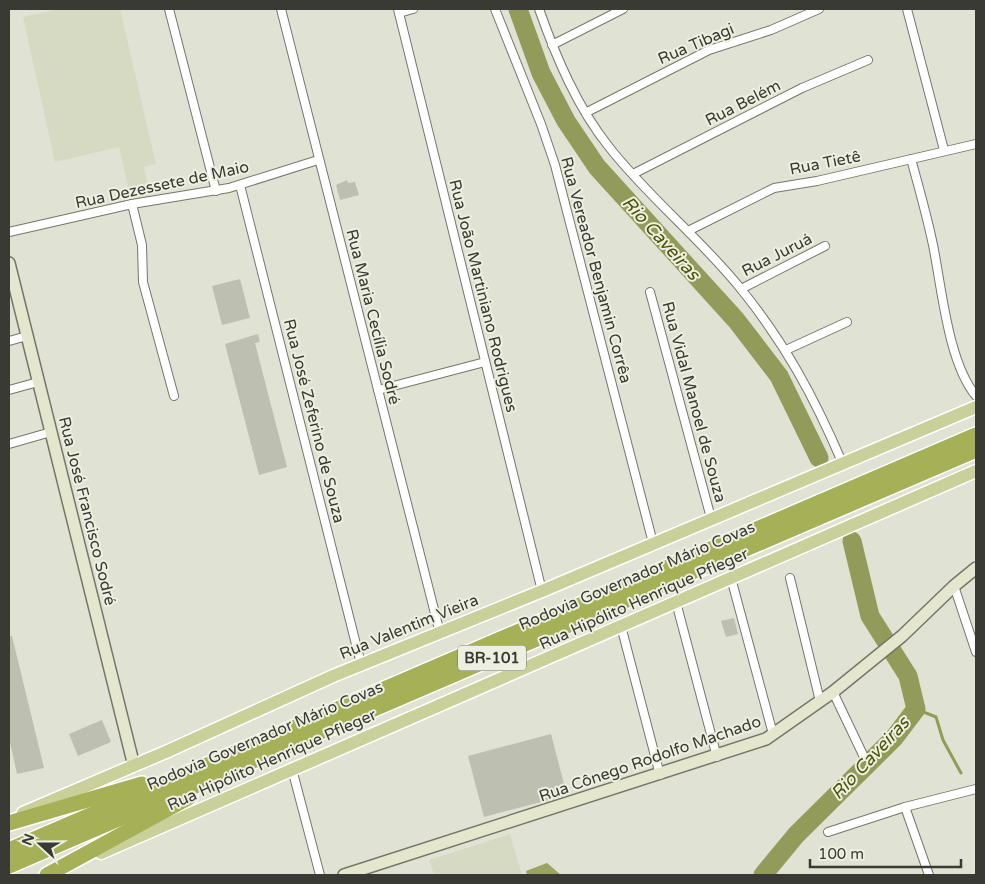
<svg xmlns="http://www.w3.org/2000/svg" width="985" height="884" font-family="'Varela Round',sans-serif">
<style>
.built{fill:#d7dac3}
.forest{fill:#9ba363}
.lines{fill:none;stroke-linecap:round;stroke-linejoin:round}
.stream{stroke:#939b5b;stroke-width:3}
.river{stroke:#939b5b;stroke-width:19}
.building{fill:#bdc0b0}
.street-casing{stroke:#757769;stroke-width:10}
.secondary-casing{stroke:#757769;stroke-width:14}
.primary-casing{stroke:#fff;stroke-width:15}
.highway-casing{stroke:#fff;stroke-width:18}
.street{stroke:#fff;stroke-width:8}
.secondary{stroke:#e4e7cd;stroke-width:11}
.primary{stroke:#cad09a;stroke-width:12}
.highway{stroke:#a6b057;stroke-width:15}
.labels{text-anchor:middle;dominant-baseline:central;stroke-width:4;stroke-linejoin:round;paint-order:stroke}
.shield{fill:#edf0e0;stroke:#6f7168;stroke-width:1}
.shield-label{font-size:15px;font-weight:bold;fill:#393a34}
.street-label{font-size:16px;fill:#393a34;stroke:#edf0e0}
.water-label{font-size:18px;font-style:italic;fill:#4e5305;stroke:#edf0e0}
</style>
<rect width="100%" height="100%" fill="#e0e3d3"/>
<g class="built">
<path d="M 59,9 L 120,9 L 156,164 L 144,167 L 151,198 L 132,203 L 119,147 L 55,162 L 23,17 Z"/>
<path d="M 510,834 L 522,875 L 434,875 L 429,860 Z"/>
</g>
<path class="forest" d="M 547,863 L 561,875 L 527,875 L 526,871 Z"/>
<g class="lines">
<path class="stream" d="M 916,709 L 936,717 L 943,740 L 961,773"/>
<g class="river">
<path d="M 518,9 L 541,73 L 566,121 L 597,167 L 736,320 L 779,376 L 819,458"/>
<path d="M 763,875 L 796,835 L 894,738 L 916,709 L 908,676 L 870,616 L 852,541"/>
</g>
</g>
<g class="building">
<path d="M 347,180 L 348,183 L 355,182 L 359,195 L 340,200 L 336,185 Z"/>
<path d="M 240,279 L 250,318 L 222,325 L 212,286 Z"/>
<path d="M 258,334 L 260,342 L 255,343 L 287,467 L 259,475 L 225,344 Z"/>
<path d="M 734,618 L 738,634 L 726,637 L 721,621 Z"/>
<path d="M 9,636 L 12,636 L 44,768 L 17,774 L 9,738 Z"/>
<path d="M 102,720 L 111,742 L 78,756 L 69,734 Z"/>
<path d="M 551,734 L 567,795 L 484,817 L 468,756 Z"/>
</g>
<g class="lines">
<defs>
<g id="street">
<path d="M 169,9 L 216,191"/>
<path d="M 281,9 L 440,633"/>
<path d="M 398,9 L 542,591"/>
<path d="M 495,9 L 541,124 L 555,165 L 653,543"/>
<path d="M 539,9 C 556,57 577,107 609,147 C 649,198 701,239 741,289 C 786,345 814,397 842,462"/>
<path d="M 907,9 L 944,150"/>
<path d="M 399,13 L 413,9"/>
<path d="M 552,45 L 623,9"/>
<path d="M 587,112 L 709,50 L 771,30 L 819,9"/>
<path d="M 911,159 C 919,188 927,216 933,245 C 942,289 948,362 976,396"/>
<path d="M 633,174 L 802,88 L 868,60"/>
<path d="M 240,185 L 361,664"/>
<path d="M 132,204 L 142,245 L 143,282 L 174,396"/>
<path d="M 688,231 L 774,188 L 817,181 L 976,144"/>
<path d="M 9,232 L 132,204 L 229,188 L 318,160"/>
<path d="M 741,289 L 825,246"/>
<path d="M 650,292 L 711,518"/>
<path d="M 9,341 L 27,336"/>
<path d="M 786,350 L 847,322"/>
<path d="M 9,390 L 38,382"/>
<path d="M 378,390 L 485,362"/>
<path d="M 9,444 L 51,432"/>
<path d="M 731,578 L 773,734"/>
<path d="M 790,578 L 820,701"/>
<path d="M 954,586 L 976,652"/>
<path d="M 676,602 L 717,757"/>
<path d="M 621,626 L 660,775"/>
<path d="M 833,692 L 864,757"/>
<path d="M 292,769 L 320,875"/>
<path d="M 905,807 L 929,875"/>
<path d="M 828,832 L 905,807 L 976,789"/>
</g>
<g id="secondary">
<path d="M 9,263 L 134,766"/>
<path d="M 344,875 L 766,739 L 833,692 L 902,636 L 954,586 L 976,568"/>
</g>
<g id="primary">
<path d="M 23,813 L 168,751 L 333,676 L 542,591 L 976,407"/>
<path d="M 101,853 L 976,471"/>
</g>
<g id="highway">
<path d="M 9,823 L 142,784"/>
<path d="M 9,850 L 976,435"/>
<path d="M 9,866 L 976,450"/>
<path d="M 47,875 L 190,797"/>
</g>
</defs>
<use href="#street" class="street-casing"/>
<use href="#secondary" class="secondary-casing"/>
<use href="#primary" class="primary-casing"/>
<use href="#highway" class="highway-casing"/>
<use href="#street" class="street"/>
<use href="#secondary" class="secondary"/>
<use href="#primary" class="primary"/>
<use href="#highway" class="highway"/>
</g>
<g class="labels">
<rect class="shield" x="458" y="645.5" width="68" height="25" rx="4"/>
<g class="shield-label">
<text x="492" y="658">BR-101</text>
</g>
<g class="street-label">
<text transform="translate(696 44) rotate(-23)">Rua Tibagi</text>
<text transform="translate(743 103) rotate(-27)">Rua Belém</text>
<text transform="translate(825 163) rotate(-11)">Rua Tietê</text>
<text transform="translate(162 185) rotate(-12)">Rua Dezessete de Maio</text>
<text transform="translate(777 255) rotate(-27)">Rua Juruá</text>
<text transform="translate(596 270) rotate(75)">Rua Vereador Benjamin Corrêa</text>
<text transform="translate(483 296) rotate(76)">Rua João Martiniano Rodrigues</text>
<text transform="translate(373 317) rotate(76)">Rua Maria Cecília Sodré</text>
<text transform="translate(694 402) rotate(75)">Rua Vidal Manoel de Souza</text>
<text transform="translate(314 421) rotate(76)">Rua José Zeferino de Souza</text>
<text transform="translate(87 511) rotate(76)">Rua José Francisco Sodré</text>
<text transform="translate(637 576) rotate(-23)">Rodovia Governador Mário Covas</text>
<text transform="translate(644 599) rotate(-24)">Rua Hipólito Henrique Pfleger</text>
<text transform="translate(409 627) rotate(-22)">Rua Valentim Vieira</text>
<text transform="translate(265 736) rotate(-23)">Rodovia Governador Mário Covas</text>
<text transform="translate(650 759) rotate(-19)">Rua Cônego Rodolfo Machado</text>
<text transform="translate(272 760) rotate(-24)">Rua Hipólito Henrique Pfleger</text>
</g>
<g class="water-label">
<text transform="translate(661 238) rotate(48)">Rio Caveiras</text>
<text transform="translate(870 758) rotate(-47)">Rio Caveiras</text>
</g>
</g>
<rect width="985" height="884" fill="none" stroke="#393a34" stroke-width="20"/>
<g transform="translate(40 844) rotate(291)" stroke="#edf0e0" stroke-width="4" paint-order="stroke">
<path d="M0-4L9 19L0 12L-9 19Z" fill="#393a34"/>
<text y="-8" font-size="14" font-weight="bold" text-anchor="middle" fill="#393a34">N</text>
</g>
<path d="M810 859v8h151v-8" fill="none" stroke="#393a34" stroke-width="2.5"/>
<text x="818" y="859" font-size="15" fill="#393a34" stroke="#edf0e0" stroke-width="4" paint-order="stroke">100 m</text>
</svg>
